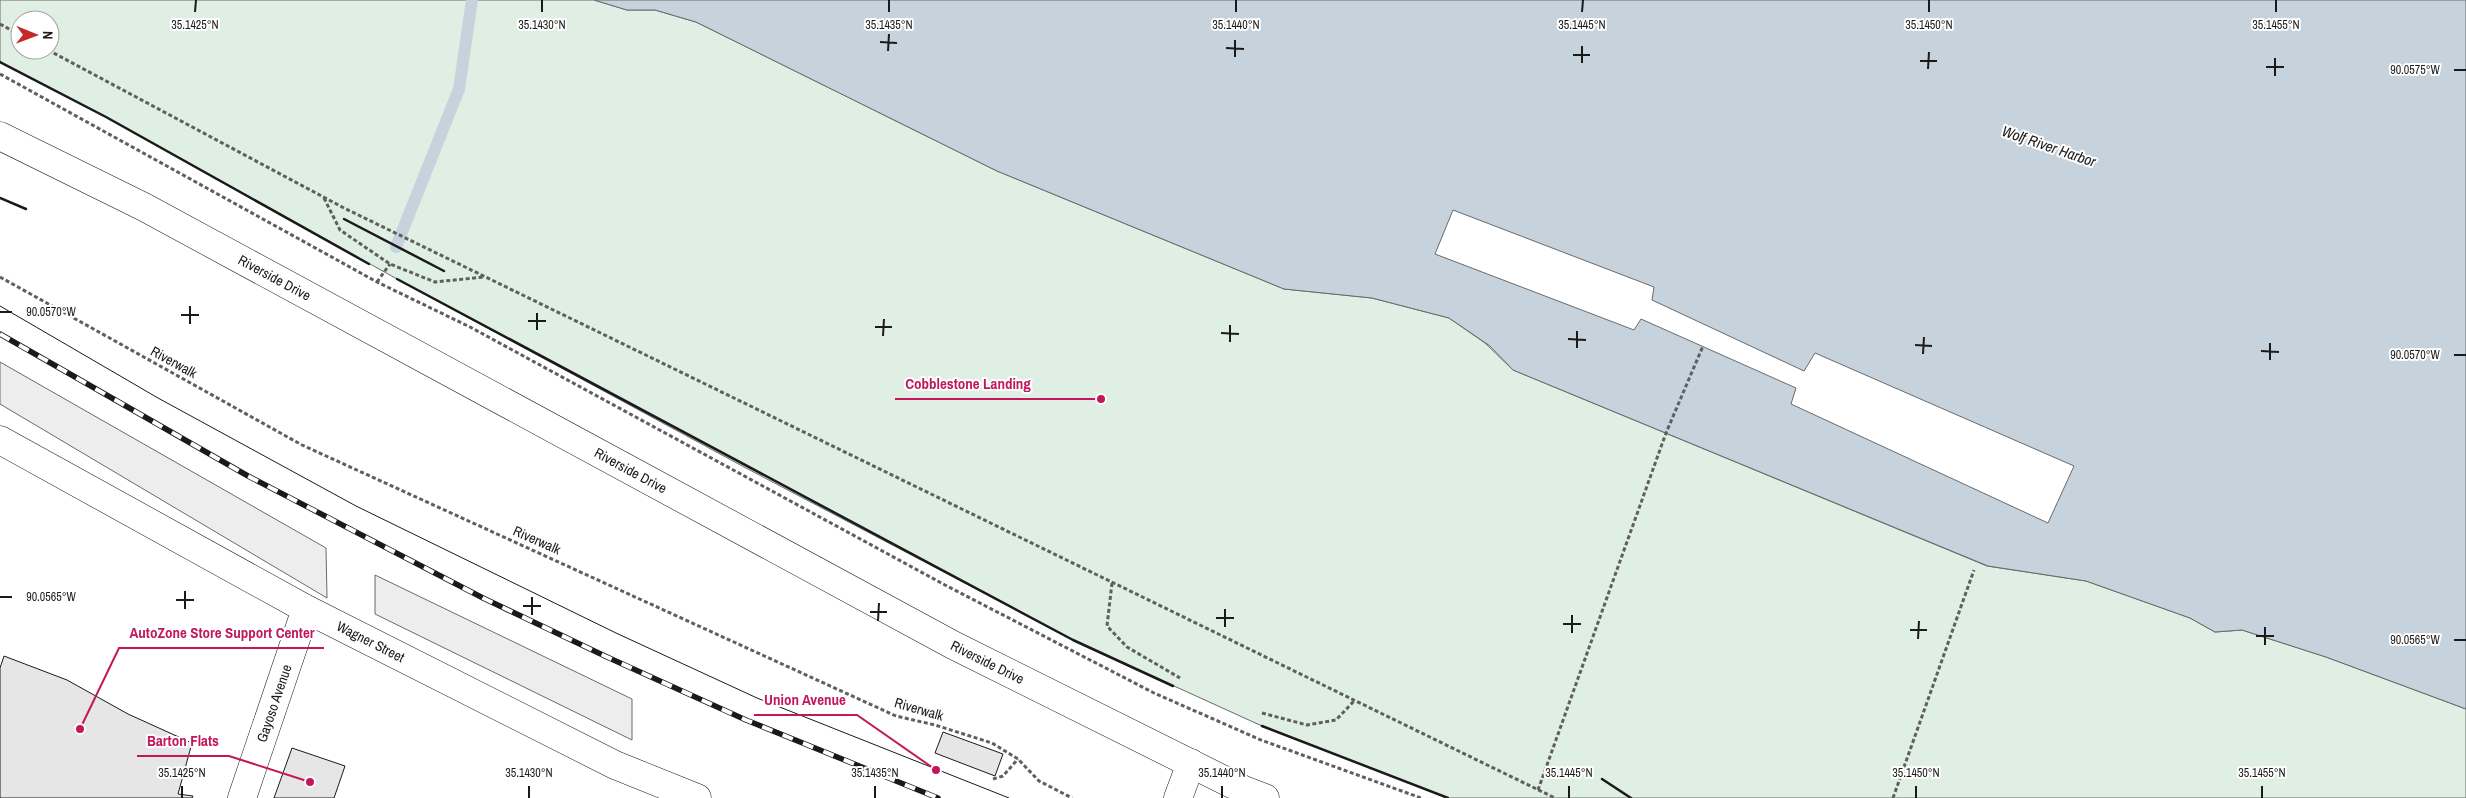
<svg xmlns="http://www.w3.org/2000/svg" width="2466" height="798" font-family="'Archivo Narrow',sans-serif">
<style>
.green{fill:#e0efe3;stroke:#6a6a6a;fill-rule:evenodd}
.parking{fill:#ededed;stroke:#6a6a6a}
.water{fill:#c6d2dc;stroke:#6a6a6a}
.pier{fill:#fff;stroke:#6a6a6a}
.lines{fill:none;stroke-linecap:round;stroke-linejoin:round}
.stream{stroke:#c6d2dc;stroke-width:12}
.building{fill:#e6e6e6;stroke:#1a1a1a}
.minor-casing{stroke:#1a1a1a;stroke-width:29}
.secondary-casing{stroke:#1a1a1a;stroke-width:29}
.primary-casing{stroke:#1a1a1a;stroke-width:29}
.path{stroke:#5f5f5f;stroke-width:3;stroke-dasharray:4 2.5;stroke-linecap:butt}
.minor{stroke:#fff;stroke-width:28}
.secondary{stroke:#fff;stroke-width:28}
.primary{stroke:#fff;stroke-width:28}
.tram{stroke:#1a1a1a;stroke-width:1}
.rail-casing{stroke:#1a1a1a;stroke-width:5.5}
.rail{stroke:#fff;stroke-width:4;stroke-dasharray:11;stroke-linecap:butt}
.wall{stroke:#1a1a1a;stroke-width:2.5}
.ticks{fill:none;stroke:#1a1a1a;stroke-width:2}
.labels{text-anchor:middle;dominant-baseline:central;stroke-width:4;stroke-linejoin:round;paint-order:stroke}
.street-label{font-size:14px;fill:#1a1a1a;stroke:#fff}
.water-label{font-size:15px;font-style:italic;fill:#1a1a1a;stroke:#fff}
.ticks-label{font-size:12px;text-anchor:middle;fill:#1a1a1a;stroke:#fff;stroke-width:4;stroke-linejoin:round;paint-order:stroke}
.leader{fill:none;stroke:#c2185b;stroke-width:2}
.callout-dot{fill:#c2185b;stroke:#fff;stroke-width:2}
.callout-label{font-size:15px;text-anchor:middle;font-weight:bold;fill:#c2185b;stroke:#fff;stroke-width:4;stroke-linejoin:round;paint-order:stroke}
</style>
<rect width="100%" height="100%" fill="#fff"/>
<path class="green" d="M 0,0 L 594,0 L 627,10 L 655,10 L 696,22 L 997,171 L 1284,289 L 1372,298 L 1449,318 L 1485,343 L 1513,370 L 1987,566 L 2086,581 L 2190,618 L 2215,632 L 2242,630 L 2326,657 L 2466,709 L 2466,798 L 1448,798 L 1262,726 L 1073,640 L 744,467 L 397,279 L 106,117 L 0,62 ZM 20,20 L 50,20 L 50,50 L 20,50 Z"/>
<g class="parking">
<path d="M 0,362 L 326,548 L 327,598 L 0,404 Z"/>
<path d="M 375,575 L 632,699 L 632,740 L 375,614 Z"/>
</g>
<path class="water" d="M 594,0 L 2466,0 L 2466,709 L 2326,657 L 2242,630 L 2215,632 L 2190,618 L 2086,581 L 1988,566 L 1513,370 L 1490,346 L 1449,318 L 1372,298 L 1284,289 L 997,171 L 696,22 L 655,10 L 627,10 Z"/>
<path class="pier" d="M 1453,210 L 1654,287 L 1652,300 L 1804,371 L 1815,353 L 2074,466 L 2048,523 L 1791,404 L 1796,388 L 1641,319 L 1634,330 L 1435,254 Z"/>
<g class="lines">
<path class="stream" d="M 396,247 L 459,89 L 472,0"/>
</g>
<g class="building">
<path d="M 4,656 L 67,680 L 128,714 L 192,743 L 178,794 L 193,796 L 192,798 L 0,798 L 0,668 Z"/>
<path d="M 943,732 L 1003,754 L 995,776 L 935,753 Z"/>
<path d="M 292,748 L 345,766 L 334,798 L 274,798 Z"/>
</g>
<g class="lines">
<defs>
<g id="minor">
<path id="s1" d="M 0,440 L 306,609 L 615,765 L 697,798"/>
<path id="s2" d="M 242,798 L 306,609"/>
</g>
<path id="secondary" d="M 1178,798 L 1191,763"/>
<g id="primary">
<path id="s3" d="M 0,136 L 144,207 L 953,645 L 1244,790 L 1265,798"/>
</g>
</defs>
<use href="#minor" class="minor-casing"/>
<use href="#secondary" class="secondary-casing"/>
<use href="#primary" class="primary-casing"/>
<g class="path">
<path d="M 0,24 L 20,35"/>
<path d="M 48,50 L 344,208 L 1555,798"/>
<path d="M 0,74 L 377,282 L 470,327 L 945,585 L 1154,693 L 1261,740 L 1421,798"/>
<path d="M 324,198 L 340,230 L 390,264 L 435,282 L 484,277"/>
<path d="M 0,277 L 302,445 L 896,716 L 935,725 L 992,743 L 1018,759 L 1039,781 L 1072,798"/>
<path d="M 377,282 L 390,264"/>
<path d="M 1112,583 L 1107,626 L 1127,647 L 1180,678"/>
<path d="M 1262,713 L 1307,725 L 1336,720 L 1354,701"/>
<path d="M 993,779 L 1003,776 L 1018,759"/>
<path d="M 1538,790 L 1666,433 L 1703,346"/>
<path d="M 1893,798 L 1974,570"/>
</g>
<use href="#minor" class="minor"/>
<use href="#secondary" class="secondary"/>
<use href="#primary" class="primary"/>
<path class="tram" d="M 0,306 L 158,398 L 356,506 L 616,633 L 757,698 L 1009,798"/>
<defs>
<path id="rail" d="M 0,334 L 248,476 L 483,598 L 607,657 L 746,720 L 938,798"/>
</defs>
<use href="#rail" class="rail-casing"/>
<use href="#rail" class="rail"/>
<g class="wall">
<path d="M 0,62 L 106,117 L 369,264"/>
<path d="M 0,198 L 26,209"/>
<path d="M 344,219 L 444,271"/>
<path d="M 397,279 L 1073,640 L 1173,686"/>
<path d="M 1262,726 L 1448,798"/>
<path d="M 1602,779 L 1631,798"/>
</g>
</g>
<path class="ticks" d="M 195,12 L 196,0M 542,12 L 542,0M 889,12 L 889,0M 1236,12 L 1236,0M 1582,12 L 1583,0M 1929,12 L 1929,0M 2276,12 L 2276,0M 880,42 L 897,43M 1226,48 L 1244,49M 888,51 L 889,34M 1573,55 L 1590,55M 1235,57 L 1235,40M 1920,61 L 1937,61M 1582,63 L 1582,46M 2266,67 L 2284,67M 1928,69 L 1929,52M 2454,70 L 2466,70M 2275,76 L 2275,58M 0,312 L 12,312M 181,315 L 199,315M 528,321 L 546,321M 190,324 L 190,306M 875,327 L 892,327M 537,330 L 537,313M 1221,333 L 1239,334M 883,336 L 884,319M 1568,339 L 1586,340M 1230,342 L 1230,325M 1915,345 L 1932,346M 1577,348 L 1577,331M 2261,351 L 2279,352M 1923,354 L 1924,337M 2454,355 L 2466,355M 2270,360 L 2270,343M 0,597 L 12,597M 176,600 L 194,600M 523,606 L 541,606M 185,609 L 185,591M 870,612 L 887,612M 532,615 L 532,597M 1216,618 L 1234,618M 878,621 L 879,603M 1563,624 L 1581,624M 1225,627 L 1225,609M 1910,630 L 1927,630M 1572,633 L 1572,615M 2256,636 L 2274,636M 1918,639 L 1919,621M 2454,640 L 2466,640M 2265,645 L 2265,627M 182,798 L 182,786M 529,798 L 529,786M 875,798 L 875,786M 1222,798 L 1222,786M 1569,798 L 1569,786M 1916,798 L 1916,786M 2262,798 L 2262,786"/>
<g class="labels">
<g class="street-label">
<text stroke="none"><textPath href="#s3" startOffset="309">Riverside Drive</textPath></text>
<text transform="translate(174 362) rotate(29)">Riverwalk</text>
<text stroke="none"><textPath href="#s3" startOffset="714">Riverside Drive</textPath></text>
<text transform="translate(537 540) rotate(24)">Riverwalk</text>
<text stroke="none"><textPath href="#s1" startOffset="422">Wagner Street</textPath></text>
<text stroke="none"><textPath href="#s3" startOffset="1119">Riverside Drive</textPath></text>
<text stroke="none"><textPath href="#s2" startOffset="100">Gayoso Avenue</textPath></text>
<text transform="translate(919 709) rotate(16)">Riverwalk</text>
</g>
<g class="water-label">
<text transform="translate(2049 146) rotate(19)">Wolf River Harbor</text>
</g>
</g>
<g class="ticks-label">
<text x="195" y="29">35.1425°N</text>
<text x="542" y="29">35.1430°N</text>
<text x="889" y="29">35.1435°N</text>
<text x="1236" y="29">35.1440°N</text>
<text x="1582" y="29">35.1445°N</text>
<text x="1929" y="29">35.1450°N</text>
<text x="2276" y="29">35.1455°N</text>
<text x="2415" y="74">90.0575°W</text>
<text x="51" y="316">90.0570°W</text>
<text x="2415" y="359">90.0570°W</text>
<text x="51" y="601">90.0565°W</text>
<text x="2415" y="644">90.0565°W</text>
<text x="182" y="777">35.1425°N</text>
<text x="529" y="777">35.1430°N</text>
<text x="875" y="777">35.1435°N</text>
<text x="1222" y="777">35.1440°N</text>
<text x="1569" y="777">35.1445°N</text>
<text x="1916" y="777">35.1450°N</text>
<text x="2262" y="777">35.1455°N</text>
</g>
<path class="leader" d="M1101 399L1041 399H895M80 729L119 648H324M936 770L857 715H754M310 782L229 756H137"/>
<g class="callout-dot">
<circle cx="1101" cy="399" r="5"/>
<circle cx="80" cy="729" r="5"/>
<circle cx="936" cy="770" r="5"/>
<circle cx="310" cy="782" r="5"/>
</g>
<g class="callout-label">
<text x="968" y="389">Cobblestone Landing</text>
<text x="222" y="638">AutoZone Store Support Center</text>
<text x="805" y="705">Union Avenue</text>
<text x="183" y="746">Barton Flats</text>
</g>
<g transform="translate(35 35) rotate(91)"><circle r="24" fill="#ffffff" stroke="#a3a3a3"/>
<path d="M0-4L9 19L0 12L-9 19Z" fill="#c62828"/>
<text y="-8" font-size="14" font-weight="bold" text-anchor="middle" fill="#1a1a1a">N</text>
</g>
</svg>
